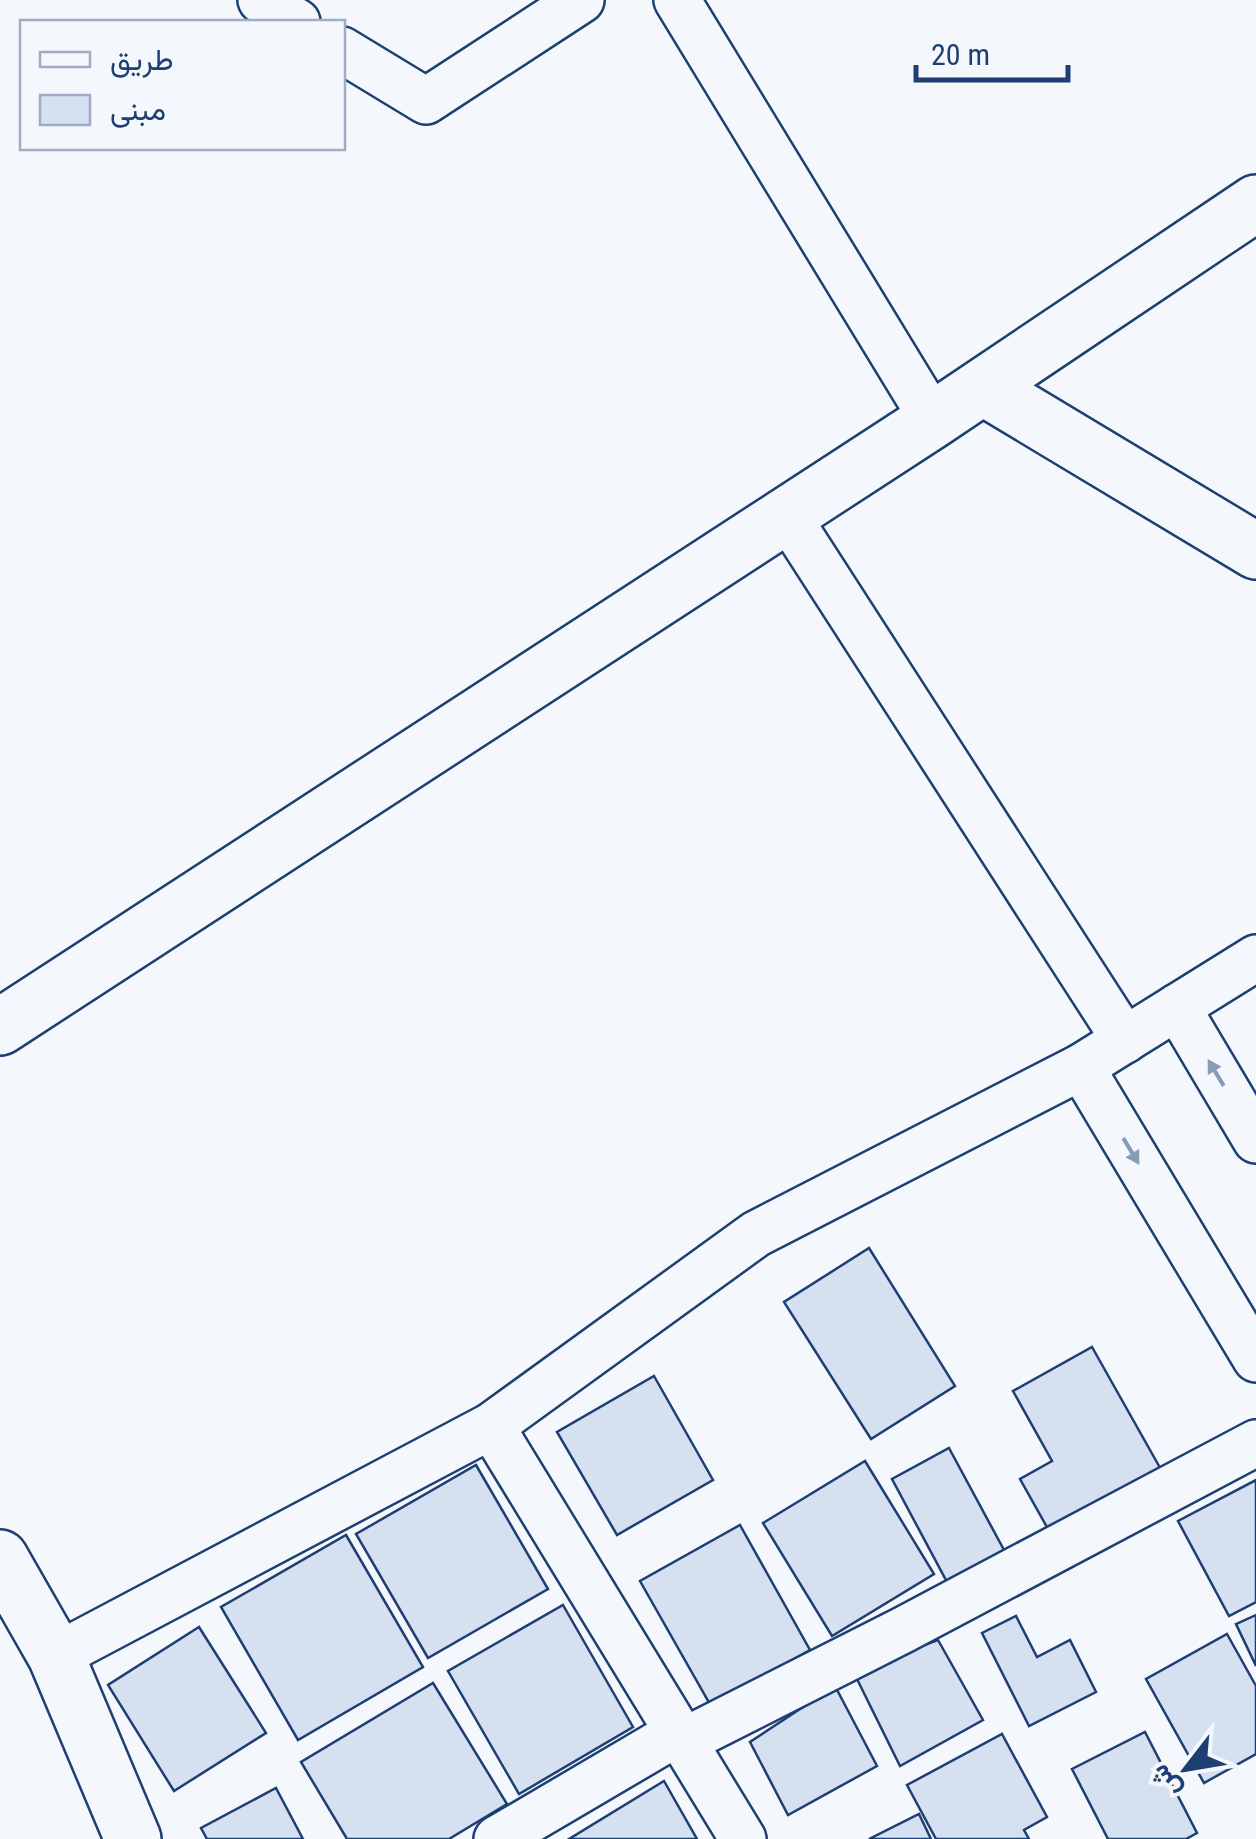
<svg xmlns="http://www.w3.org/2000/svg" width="1256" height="1839" font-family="'Roboto Condensed',Vazirmatn,sans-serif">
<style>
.building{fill:#d5e0f0;stroke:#1d3f73;stroke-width:2.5}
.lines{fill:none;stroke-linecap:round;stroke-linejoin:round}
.street-casing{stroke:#1d3f73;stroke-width:50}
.secondary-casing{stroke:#1d3f73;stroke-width:60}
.street{stroke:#f4f7fb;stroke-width:45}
.secondary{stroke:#f4f7fb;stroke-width:55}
.oneway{fill:#889bb7}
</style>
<rect width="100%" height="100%" fill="#f4f7fb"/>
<g class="building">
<path d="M 869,1248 L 955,1386 L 871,1439 L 784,1302 Z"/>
<path d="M 1092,1347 L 1168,1482 L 1057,1545 L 1020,1479 L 1052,1461 L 1013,1391 Z"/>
<path d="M 654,1376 L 713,1480 L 617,1535 L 557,1432 Z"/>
<path d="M 949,1448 L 1004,1550 L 947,1582 L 892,1479 Z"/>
<path d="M 865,1461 L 934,1574 L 832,1636 L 763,1523 Z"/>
<path d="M 476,1465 L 548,1589 L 428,1658 L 356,1534 Z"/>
<path d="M 1256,1480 L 1256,1602 L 1229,1616 L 1178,1521 Z"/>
<path d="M 740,1525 L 810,1650 L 711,1706 L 640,1581 Z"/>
<path d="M 346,1535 L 423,1667 L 298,1740 L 221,1607 Z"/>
<path d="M 563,1605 L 633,1727 L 519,1794 L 448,1671 Z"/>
<path d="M 1256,1615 L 1256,1666 L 1236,1624 Z"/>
<path d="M 1016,1616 L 1037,1657 L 1070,1640 L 1096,1692 L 1029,1726 L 982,1633 Z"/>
<path d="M 199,1627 L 266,1733 L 174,1791 L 108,1685 Z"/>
<path d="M 1227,1634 L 1256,1686 L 1256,1754 L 1204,1783 L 1146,1679 Z"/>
<path d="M 938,1640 L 983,1720 L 900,1766 L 853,1671 Z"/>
<path d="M 433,1683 L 507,1804 L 449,1839 L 347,1839 L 301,1762 Z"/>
<path d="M 835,1686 L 877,1766 L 788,1815 L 750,1742 Z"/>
<path d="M 1145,1732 L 1197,1833 L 1186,1839 L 1108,1839 L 1072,1769 Z"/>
<path d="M 1002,1734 L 1047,1817 L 1024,1830 L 1029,1839 L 936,1839 L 907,1785 Z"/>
<path d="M 664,1781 L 697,1839 L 569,1839 Z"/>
<path d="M 276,1788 L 303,1839 L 207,1839 L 201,1828 Z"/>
<path d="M 919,1814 L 931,1839 L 869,1839 Z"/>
</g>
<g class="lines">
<defs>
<g id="street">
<path d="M 261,0 L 297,22"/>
<path d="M 677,0 L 933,420"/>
<path d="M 342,50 L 426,101 L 581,0"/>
<path d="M 786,514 L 1125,1040"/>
<path d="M 1177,1007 L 1256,1140"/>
<path d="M 1081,1067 L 1256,1359"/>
<path d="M 491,1426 L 743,1839"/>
<path d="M 56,1656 L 491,1426 L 756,1234 L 1081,1067 L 1256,958"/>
<path d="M 684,1741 L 903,1630 L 1256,1443"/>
<path d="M 497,1839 L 679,1732"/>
</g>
<g id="secondary">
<path d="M 983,387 L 1256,551"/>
<path d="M 0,1027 L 933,420 L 1256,203"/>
<path d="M 0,1558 L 56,1656 L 133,1839"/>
</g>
</defs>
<use href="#street" class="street-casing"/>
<use href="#secondary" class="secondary-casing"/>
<use href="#street" class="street"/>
<use href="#secondary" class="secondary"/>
</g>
<defs><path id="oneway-solid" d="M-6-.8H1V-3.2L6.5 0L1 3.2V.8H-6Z" transform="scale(2.5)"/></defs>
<g class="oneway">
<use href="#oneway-solid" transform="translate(1216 1073) rotate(-121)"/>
<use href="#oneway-solid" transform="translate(1131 1151) rotate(59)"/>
</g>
<rect x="20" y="20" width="325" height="130" fill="#f4f7fb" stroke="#9eadc5" stroke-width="2.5"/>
<rect x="40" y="52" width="50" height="15" fill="#f4f7fb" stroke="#9eadc5" stroke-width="2.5"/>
<text x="110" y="70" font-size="30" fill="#1d3f73">طريق</text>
<rect x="40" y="95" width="50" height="30" fill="#d5e0f0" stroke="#9eadc5" stroke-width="2.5"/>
<text x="110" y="120" font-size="30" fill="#1d3f73">مبنى</text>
<g transform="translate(1186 1769) rotate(239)" stroke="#f4f7fb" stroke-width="8" paint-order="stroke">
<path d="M0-8L18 38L0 25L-18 38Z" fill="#1d3f73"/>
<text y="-15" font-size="28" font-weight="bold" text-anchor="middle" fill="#1d3f73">ش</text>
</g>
<path d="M916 65v15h152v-15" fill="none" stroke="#1d3f73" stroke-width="5"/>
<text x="931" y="65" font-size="30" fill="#1d3f73" stroke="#f4f7fb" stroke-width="8" paint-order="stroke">20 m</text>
</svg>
